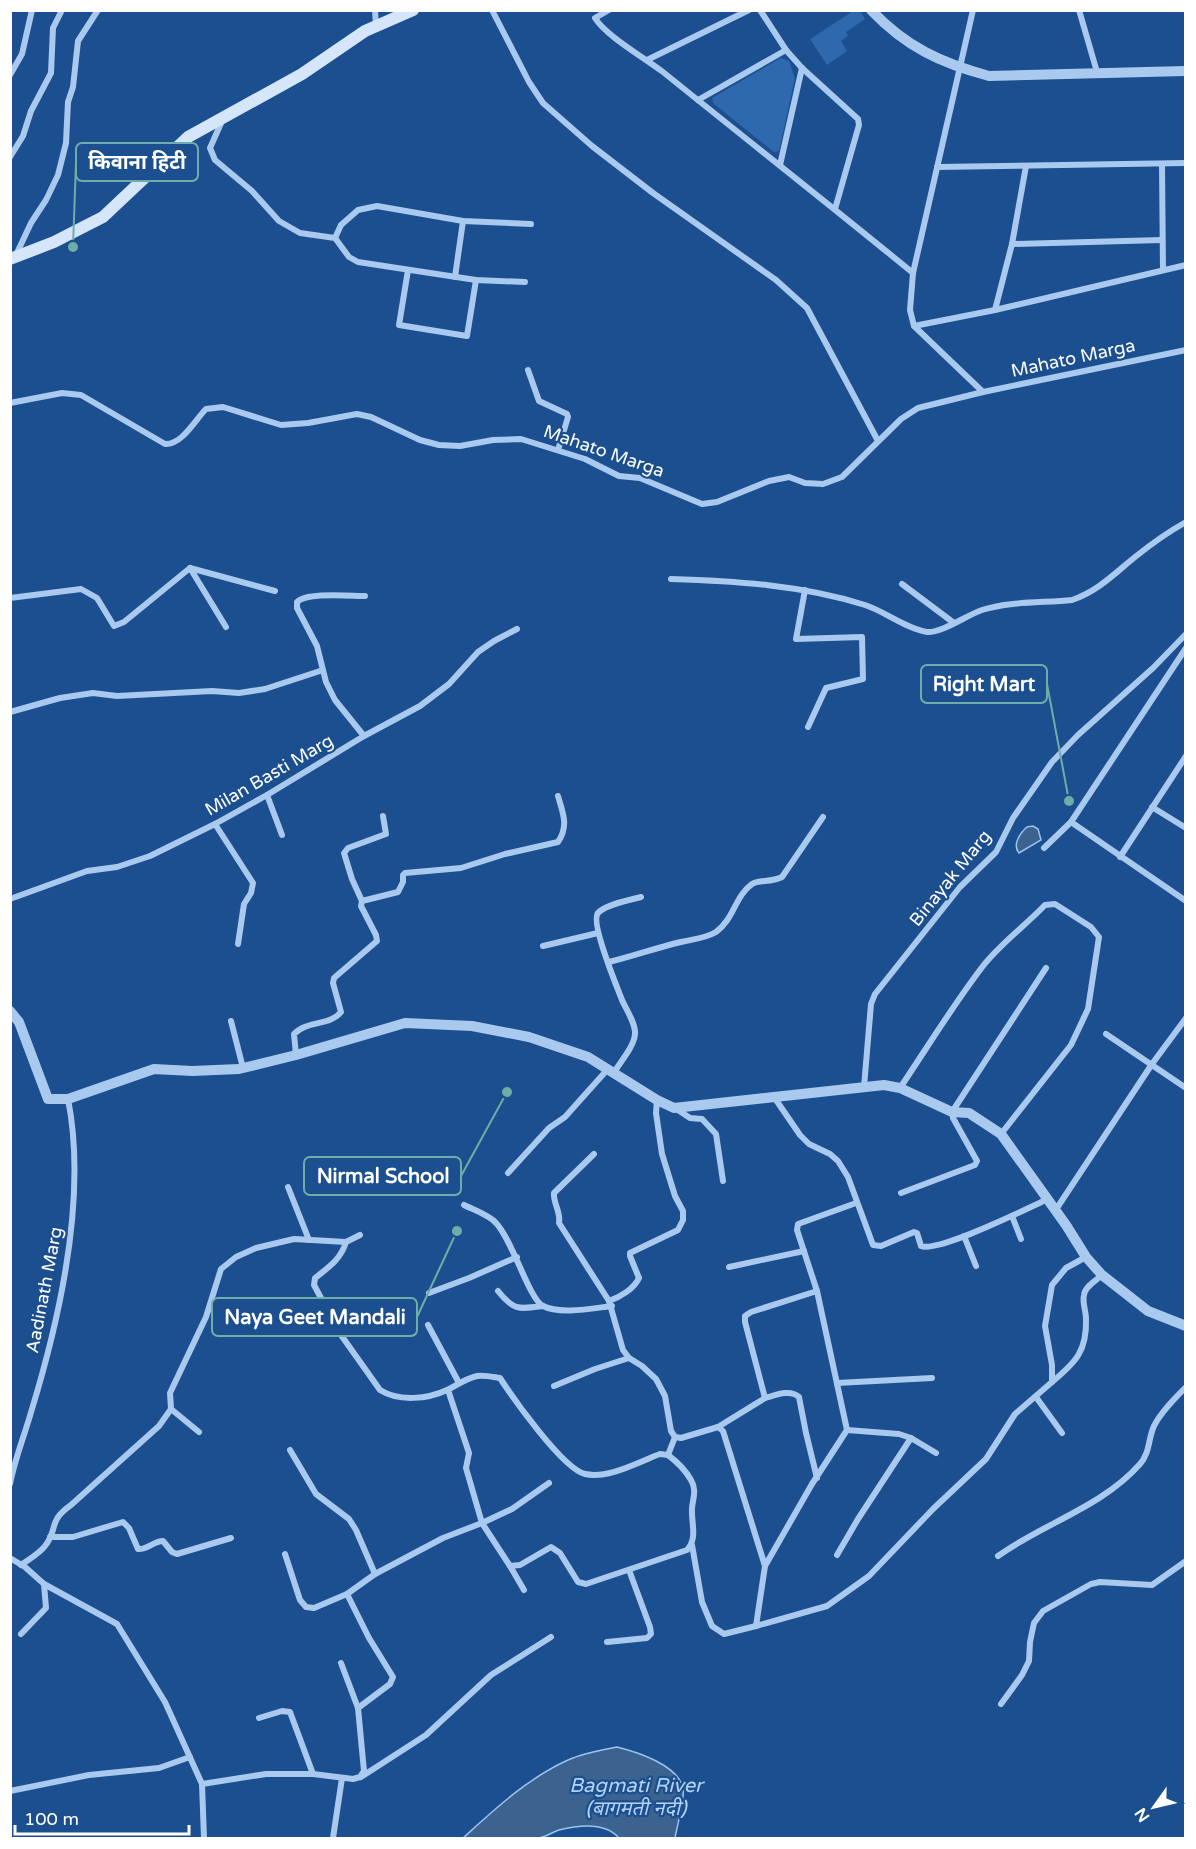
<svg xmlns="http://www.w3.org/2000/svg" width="1196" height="1849" font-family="'Varela Round','Noto Sans Devanagari',sans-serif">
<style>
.green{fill:#2e69ad}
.water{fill:#3c6290;stroke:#9cc4f0;stroke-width:1.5}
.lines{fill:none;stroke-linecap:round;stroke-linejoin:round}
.minor{stroke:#a9c9ee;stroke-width:6}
.tertiary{stroke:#a9c9ee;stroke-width:10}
.secondary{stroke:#d6e6fa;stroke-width:12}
.labels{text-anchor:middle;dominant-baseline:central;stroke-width:4.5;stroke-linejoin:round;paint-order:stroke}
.street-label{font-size:18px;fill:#fff;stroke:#1b4f8f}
.water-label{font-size:20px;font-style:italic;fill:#b5d3f5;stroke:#1b4f8f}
.leader{fill:none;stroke:#6fada8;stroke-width:2}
.callout-dot{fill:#6fada8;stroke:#1b4f8f;stroke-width:2}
.callout{fill:#1b4f8f;stroke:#6fada8;stroke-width:2}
.callout-label{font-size:20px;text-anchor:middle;font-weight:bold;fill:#fff}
</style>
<rect width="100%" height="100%" fill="#1b4f8f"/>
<g class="green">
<path d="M 853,11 L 860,11 L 865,19 L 846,32 L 848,36 L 841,41 L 847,51 L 827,65 L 810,39 Z"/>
<path d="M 781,58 L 789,61 L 795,78 L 779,151 L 774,152 L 714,104 L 712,98 Z"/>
</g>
<g class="water">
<path d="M 1027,827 L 1033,826 L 1038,829 L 1041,840 L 1019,853 C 1012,845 1020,833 1027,827 Z"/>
<path d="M 617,1747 C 637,1752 678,1765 683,1788 C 685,1799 677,1826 675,1838 L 619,1838 C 605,1822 579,1825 559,1830 C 552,1832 545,1838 537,1838 C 513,1841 488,1839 463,1838 C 495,1809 528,1778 568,1760 C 583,1753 601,1750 617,1747 Z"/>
</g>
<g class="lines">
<g class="minor">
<path d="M 375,10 L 376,26"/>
<path d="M 492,10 L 529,82 L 543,103 L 592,146 L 653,193 L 776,280 L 807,308 L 878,441"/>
<path d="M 609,10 L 595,18 C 606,36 645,58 663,72 C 746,139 830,205 913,273"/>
<path d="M 760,10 L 786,50 L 802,68 L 858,119 L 859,125 L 835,209"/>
<path d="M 973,10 L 913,273 L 910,310 L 914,326 L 983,392"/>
<path d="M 1079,10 L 1097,72"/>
<path d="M 647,60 L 749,10"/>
<path d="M 10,75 L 22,54 L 32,10"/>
<path d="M 698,100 L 786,50"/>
<path d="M 222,121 L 210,148 L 215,160 L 252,191 L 279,221 L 300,233 L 335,238 L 349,257 L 358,262 L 476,280 L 525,282"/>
<path d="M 10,157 L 23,136 L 31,111 L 51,73 L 53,28 L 62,10"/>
<path d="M 1162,164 L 1163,270"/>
<path d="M 780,165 L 802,68"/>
<path d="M 937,167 L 1186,163"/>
<path d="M 335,238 L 341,225 L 358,210 L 377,206 L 463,221 L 531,224"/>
<path d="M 1012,244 L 1162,240"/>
<path d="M 16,255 L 31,223 L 46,200 L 58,175 L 66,143 L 68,102 L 73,87 L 78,41 L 98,10"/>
<path d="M 408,270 L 399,325 L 467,336 L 476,280"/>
<path d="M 455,277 L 463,221"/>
<path d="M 995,310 L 1012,244 L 1026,166"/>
<path d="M 914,326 L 995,310 L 1186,265"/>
<path d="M 528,370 L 539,401 L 567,414 L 568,417 L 558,450"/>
<path d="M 10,403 L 62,393 L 81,395 L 165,444 C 182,445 195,420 206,409 L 223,407 L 281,425 L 308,423 L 357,414 L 371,417 L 420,440 L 439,445 L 460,446 L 493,440 L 521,439 L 585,459 L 619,476 L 640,478 L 702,504 L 717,502 L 769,481 L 789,477 L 805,483 L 823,484 L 842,477 L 901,419 L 918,408 L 983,392 L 1186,350"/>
<path d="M 190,568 L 226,627"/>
<path d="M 671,579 C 735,581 802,585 865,605 C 884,611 907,629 927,632 C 942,633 967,615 982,610 C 1011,601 1043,603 1072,600 C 1098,591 1114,574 1135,557 C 1150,545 1168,532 1186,522"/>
<path d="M 902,584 L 954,623"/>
<path d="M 805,590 L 796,639 L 862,637 L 863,679 L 826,688 L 808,727"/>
<path d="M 10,598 L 81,589 L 97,598 L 114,626 L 124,622 L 190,568 L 275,591"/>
<path d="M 10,712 L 60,698 L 93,693 L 117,696 L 212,691 L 239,693 L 265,689 L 323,670"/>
<path d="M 364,736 L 335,700 L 326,682 L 317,646 L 297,608 L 297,602 C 306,592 350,596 365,596"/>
<path d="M 267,795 L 282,835"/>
<path d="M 1152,807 L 1186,828"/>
<path d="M 1071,822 L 1186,901"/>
<path d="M 215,824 L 253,883 L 251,893 L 244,904 L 238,944"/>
<path d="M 1044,848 L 1071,822 L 1186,648"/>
<path d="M 1120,857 L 1186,756"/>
<path d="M 10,899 L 87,871 L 117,867 L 150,856 L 215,824 L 267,795 L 364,736 L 420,706 L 449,684 L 478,652 L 494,641 L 517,629"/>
<path d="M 362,901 L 352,879 L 344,853 L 348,848 L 386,834 L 383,816"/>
<path d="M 543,946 L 598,933"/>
<path d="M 609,962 C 633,956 656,948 681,942 C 693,939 704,939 716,932 C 734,919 735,896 752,884 C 760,879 770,883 782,877 L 823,817"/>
<path d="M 231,1021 L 243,1068"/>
<path d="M 1106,1034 L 1186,1088"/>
<path d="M 296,1055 L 294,1034 C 307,1020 330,1026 341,1012 L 333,983 L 334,978 L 377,941 L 376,935 L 361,906 L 362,901 L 398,892 L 403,882 L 403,875 L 405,873 L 461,868 L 505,854 L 558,842 C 569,826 563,813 558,796"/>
<path d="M 613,1074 C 620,1062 634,1047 635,1034 C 636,1024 626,1009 622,1000 C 617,987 590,922 598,913 C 604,905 630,900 641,897"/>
<path d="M 864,1087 L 871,1004 L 875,994 L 960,887 L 996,852 L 1013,818 L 1052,762 L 1078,735 L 1153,668 L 1186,634"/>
<path d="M 900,1088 C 927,1048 953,1005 983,966 C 1001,943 1025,926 1045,905 L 1055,904 L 1091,927 L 1099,937 L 1088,1009 L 1071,1045 L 1001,1134"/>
<path d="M 774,1097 L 800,1135 L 809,1144 L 830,1154 L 838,1161 L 848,1177 L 873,1245 L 881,1246 L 914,1232 L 917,1233 L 921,1246 C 938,1253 1026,1209 1046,1200"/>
<path d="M 675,1108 L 690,1118 L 702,1119 L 716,1134 L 723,1181"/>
<path d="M 594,1154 L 554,1193 C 553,1203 561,1212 559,1223 L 609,1301 L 623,1350 L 629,1358 L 642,1366 L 656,1379 L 665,1396 L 671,1431 L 675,1437 L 681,1438 L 718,1427 L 723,1431 L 765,1566 L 812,1484 L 847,1430 L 817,1291 L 797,1230 L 798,1224 L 856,1203"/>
<path d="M 508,1173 L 549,1128 L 565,1117 L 607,1070"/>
<path d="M 288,1187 L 309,1240"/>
<path d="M 901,1193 L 975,1165 L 977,1161 L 953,1118 L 952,1112 L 1046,968"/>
<path d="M 464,1205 C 474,1210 489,1215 496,1223 C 513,1241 529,1299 543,1306 C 560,1315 594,1308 612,1306"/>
<path d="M 1055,1211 L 1152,1064 L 1186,1018"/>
<path d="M 1012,1216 L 1021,1239"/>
<path d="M 964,1236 L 976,1266"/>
<path d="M 346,1242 C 341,1259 329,1267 315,1278 L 314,1285 L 341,1335 L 380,1390 C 399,1402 428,1399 447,1390 C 457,1385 465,1379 477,1376 C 484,1375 493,1377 500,1378 C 513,1398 563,1469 585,1474 C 609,1479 638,1462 660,1454 L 668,1455 C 676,1461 686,1471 691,1480 C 697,1490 693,1498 692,1508 C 691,1523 698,1538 687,1550 L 586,1584 L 578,1582 L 560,1553 L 551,1547 L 520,1565 L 510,1566 L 482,1523 L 466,1468 L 469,1453 L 448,1390"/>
<path d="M 729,1267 L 804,1251"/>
<path d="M 498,1291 C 514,1311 519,1309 543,1306"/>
<path d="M 429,1293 L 469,1278 L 517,1257"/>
<path d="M 609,1301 C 620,1297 634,1289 639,1278 L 630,1256 L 630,1253 L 678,1230 L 683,1220 L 683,1211 L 675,1196 L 662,1154 L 656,1113 L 657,1100"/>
<path d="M 428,1325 L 459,1383"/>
<path d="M 1052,1382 C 1076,1362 1087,1351 1086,1319 C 1086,1311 1082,1302 1084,1295 C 1085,1286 1096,1281 1102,1275"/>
<path d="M 837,1383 L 932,1378"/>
<path d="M 554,1386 L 595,1369 L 629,1358"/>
<path d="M 1036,1397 L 1062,1433"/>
<path d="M 718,1427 L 765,1398"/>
<path d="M 847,1430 L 899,1434 L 911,1438 L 936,1453"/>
<path d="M 199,1432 L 171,1409 L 170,1393 L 206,1317 L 221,1269 L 236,1257 L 256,1248 L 294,1239 L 346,1242 L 360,1235"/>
<path d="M 290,1450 L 316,1494 L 349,1519 L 356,1530 L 375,1574"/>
<path d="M 668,1455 L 675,1437"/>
<path d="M 817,1478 L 806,1433 L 799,1397 C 790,1389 776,1395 765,1398 L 745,1322 L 745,1316 L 751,1312 L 817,1291"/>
<path d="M 10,1484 C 15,1458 25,1434 32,1409 C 60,1317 87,1194 68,1099"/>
<path d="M 50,1537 L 73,1537 L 123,1522 L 129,1528 L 138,1549 C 147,1550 154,1541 163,1541 L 172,1552 L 177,1554 L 231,1538"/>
<path d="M 692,1545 L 702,1602 L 712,1626 L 724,1634 L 756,1626"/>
<path d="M 285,1554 L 300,1600 L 306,1607 L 314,1608 L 347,1594 L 375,1574 L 443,1538 L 482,1523 L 512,1509 L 549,1483"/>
<path d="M 837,1555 L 858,1519 L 911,1438"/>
<path d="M 998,1556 C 1044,1523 1102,1507 1140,1464 C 1150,1453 1148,1439 1154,1426 C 1161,1412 1175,1398 1186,1387"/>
<path d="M 10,1558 L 25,1567 L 44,1584 L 46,1608 L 21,1634"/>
<path d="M 21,1565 C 29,1559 39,1554 45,1546 C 59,1528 47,1522 71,1505 L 159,1426 L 171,1409"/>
<path d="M 510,1566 L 524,1590"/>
<path d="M 765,1566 L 756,1626 L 827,1606 L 869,1576 L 933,1509 L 986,1459 L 1015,1414 L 1052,1382 L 1052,1365 L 1045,1326 L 1052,1285 L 1066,1268 L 1086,1257"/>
<path d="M 44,1584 L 117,1624 L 165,1702 L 202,1784 L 204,1838"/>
<path d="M 607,1642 L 647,1638 L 651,1634 L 650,1627 L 629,1570"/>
<path d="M 341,1663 L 358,1708"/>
<path d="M 1001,1704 L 1022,1675 L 1029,1661 L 1030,1642 L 1034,1623 L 1043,1611 L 1091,1584 L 1100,1582 L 1152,1585 L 1186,1561"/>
<path d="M 259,1718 L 282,1711 L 290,1712 L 313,1774"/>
<path d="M 361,1777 L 426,1735 L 491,1675 L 551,1637"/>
<path d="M 202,1784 L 266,1774 L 313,1774 L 353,1779 L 360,1777 L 364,1771 L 358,1708 L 390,1684 L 393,1677 L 369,1638 L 347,1594"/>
<path d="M 10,1791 L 89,1775 L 159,1768 L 190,1757"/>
<path d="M 333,1838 L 342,1778"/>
</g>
<g class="tertiary">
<path d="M 871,10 C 906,47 941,63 989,76 L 1186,71"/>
<path d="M 10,1011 L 19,1022 L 48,1099 L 68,1099 L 154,1069 L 192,1071 L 239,1069 L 296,1055 L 405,1023 L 472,1026 L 529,1037 L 588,1057 L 657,1100 L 674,1108 L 884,1085 L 900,1088 L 952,1112 L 969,1113 L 1001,1134 L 1066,1225 L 1086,1257 L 1102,1275 L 1148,1311 L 1186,1326"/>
</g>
<path class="secondary" d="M 10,259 L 54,242 L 103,217 L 188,137 L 302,74 L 365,31 L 413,10"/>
</g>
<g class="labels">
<g class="street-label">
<text transform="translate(1073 358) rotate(-12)">Mahato Marga</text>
<text transform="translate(604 451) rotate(19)">Mahato Marga</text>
<text transform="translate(269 775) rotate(-30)">Milan Basti Marg</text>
<text transform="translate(950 878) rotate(-51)">Binayak Marg</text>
<text transform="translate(44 1290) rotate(-79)">Aadinath Marg</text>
</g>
<g class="water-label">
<text x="636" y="1786">Bagmati River<tspan x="636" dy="23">(बागमती नदी)</tspan></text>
</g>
</g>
<path class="leader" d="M73 247L76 162M1069 801L1047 684M507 1092L461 1176M457 1231L417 1317"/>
<g class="callout-dot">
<circle cx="73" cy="247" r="6"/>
<circle cx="1069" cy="801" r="6"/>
<circle cx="507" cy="1092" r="6"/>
<circle cx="457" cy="1231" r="6"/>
</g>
<g class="callout">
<rect x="76" y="143" width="122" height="38" rx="6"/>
<rect x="921" y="665" width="126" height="38" rx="6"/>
<rect x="304" y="1157" width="157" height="38" rx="6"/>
<rect x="212" y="1298" width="205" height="38" rx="6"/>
</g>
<g class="callout-label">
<text x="137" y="169">किवाना हिटी</text>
<text x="984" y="691">Right Mart</text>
<text x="383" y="1183">Nirmal School</text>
<text x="315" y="1324">Naya Geet Mandali</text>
</g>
<rect width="1196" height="1849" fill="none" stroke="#ffffff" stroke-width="24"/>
<g transform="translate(1154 1807) rotate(236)" stroke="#1b4f8f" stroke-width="4.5" paint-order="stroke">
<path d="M0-4.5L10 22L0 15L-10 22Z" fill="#ffffff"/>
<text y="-9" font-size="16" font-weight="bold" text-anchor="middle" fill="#ffffff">N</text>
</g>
<path d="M15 1825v9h174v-9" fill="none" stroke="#ffffff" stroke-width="3"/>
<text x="24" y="1825" font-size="18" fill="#ffffff" stroke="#1b4f8f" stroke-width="4.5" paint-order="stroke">100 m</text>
</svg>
